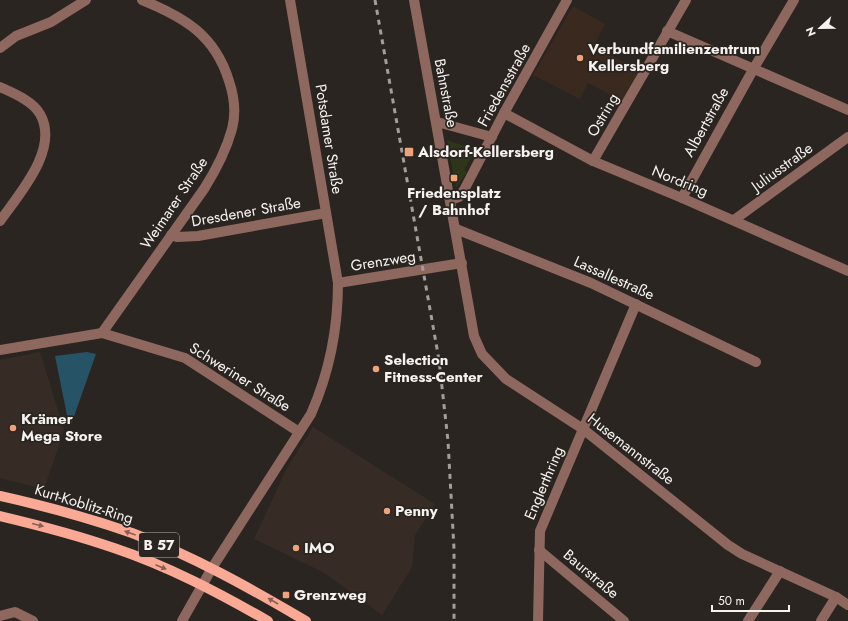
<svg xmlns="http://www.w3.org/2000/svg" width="848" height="621" font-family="Jost,sans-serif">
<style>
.built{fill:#372c25}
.education{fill:#39291f}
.green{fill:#2d3619}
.water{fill:#275366}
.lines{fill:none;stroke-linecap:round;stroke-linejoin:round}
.minor{stroke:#8e685e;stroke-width:10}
.major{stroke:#f9a994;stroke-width:10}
.rail{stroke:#a39e9b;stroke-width:3;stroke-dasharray:5 5;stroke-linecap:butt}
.oneway{fill:#876055}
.poi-dot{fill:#f0a27a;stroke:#2a2521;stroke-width:1.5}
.labels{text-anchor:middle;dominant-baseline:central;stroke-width:3.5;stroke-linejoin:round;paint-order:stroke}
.shield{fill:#2a2521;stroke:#b9b4b2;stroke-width:1}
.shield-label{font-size:14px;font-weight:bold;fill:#f6f2f0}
.poi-label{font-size:15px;font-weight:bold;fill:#f6f2f0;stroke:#2a2521;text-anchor:start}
.street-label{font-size:15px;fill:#f6f2f0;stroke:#2a2521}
</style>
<rect width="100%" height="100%" fill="#2a2521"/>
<g class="built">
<path d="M 40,352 L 64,430 L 44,489 L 0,478 L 0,360 Z"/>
<path d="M 313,427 L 435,504 L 415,535 L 412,567 L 382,615 L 323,572 L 254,539 L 287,468 Z"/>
</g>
<path class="education" d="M 573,6 L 605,24 L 594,46 L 639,70 L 622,101 L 588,83 L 580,99 L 533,75 Z"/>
<path class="green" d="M 447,140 L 476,150 L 464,170 L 467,172 L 456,188 Z"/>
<path class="water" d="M 87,352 L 96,354 L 71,425 L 69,425 L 55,356 Z"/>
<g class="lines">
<g class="minor">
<path d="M 414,0 L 474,336 L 482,354 L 506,379 L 583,429 L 728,545 L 742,554 L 836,597 L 848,605"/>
<path d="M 667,31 L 848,110"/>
<path d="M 0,48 L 16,36 L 51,22 L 86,0"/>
<path d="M 0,87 C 13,93 33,101 40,114 C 60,149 19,194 0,221"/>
<path d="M 504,113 L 593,161 L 682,198 L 848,271"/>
<path d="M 437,122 L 492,137"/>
<path d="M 593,161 L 686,0"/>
<path d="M 682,198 L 754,68 L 794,0"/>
<path d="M 450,200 L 459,197 L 464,190 L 504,113 L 567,0"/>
<path d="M 734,220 L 848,137"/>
<path d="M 456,229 L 591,283 L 756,362"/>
<path d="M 171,235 L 177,237 L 198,236 L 326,213"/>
<path d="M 338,283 L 462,263"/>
<path d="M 102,333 L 204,189 C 216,170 226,151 232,129 C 236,114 234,96 229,81 C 215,35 184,17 142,0"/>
<path d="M 0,350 L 102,333 L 185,358 L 299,432"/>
<path d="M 539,550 L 624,621"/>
<path d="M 0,616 L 15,612 L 33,621"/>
<path d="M 182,621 L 212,568 L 311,414 C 330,371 338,330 338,283 L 290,0"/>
<path d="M 538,621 L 540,531 L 636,304"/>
<path d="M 748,621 L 780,571"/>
<path d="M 821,621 L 836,597"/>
</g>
<g class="major">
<path d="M 0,496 C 45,506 89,518 132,533 C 193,556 250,588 306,621"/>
<path d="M 0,516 C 38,525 77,535 114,548 C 168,566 219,593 268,621"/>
</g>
<path class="rail" d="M 375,0 L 439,360 L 448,441 L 454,549 L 454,621"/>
</g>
<defs><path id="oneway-solid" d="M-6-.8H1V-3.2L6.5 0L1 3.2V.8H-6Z"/></defs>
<g class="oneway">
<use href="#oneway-solid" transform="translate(38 525) rotate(14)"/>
<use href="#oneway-solid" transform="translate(130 533) rotate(-160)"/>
<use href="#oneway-solid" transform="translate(161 567) rotate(23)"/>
<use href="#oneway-solid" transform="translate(273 601) rotate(-150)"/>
</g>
<g class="poi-dot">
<circle cx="580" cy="58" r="4"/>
<rect x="404" y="147" width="10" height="10" rx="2"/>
<rect x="450" y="174" width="8" height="8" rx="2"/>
<circle cx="376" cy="369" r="4"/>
<circle cx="13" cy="428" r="4"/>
<circle cx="387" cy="511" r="4"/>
<circle cx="296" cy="548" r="4"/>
<rect x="282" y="591" width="8" height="8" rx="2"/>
</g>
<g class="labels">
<rect class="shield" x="139" y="533" width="40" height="24" rx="3"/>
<g class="shield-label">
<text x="159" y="545">B 57</text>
</g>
<g class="poi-label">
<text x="588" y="49">Verbundfamilienzentrum<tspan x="588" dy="17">Kellersberg</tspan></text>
<text x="418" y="152">Alsdorf-Kellersberg</text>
<text x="454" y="193" text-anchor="middle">Friedensplatz<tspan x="454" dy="17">/ Bahnhof</tspan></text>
<text x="384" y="360">Selection<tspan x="384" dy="17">Fitness-Center</tspan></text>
<text x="21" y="419">Krämer<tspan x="21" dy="17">Mega Store</tspan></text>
<text x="395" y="511">Penny</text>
<text x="304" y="548">IMO</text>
<text x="294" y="595">Grenzweg</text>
</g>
<g class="street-label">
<text transform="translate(504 85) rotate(-61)">Friedensstraße</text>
<text transform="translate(446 93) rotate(79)">Bahnstraße</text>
<text transform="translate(603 115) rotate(-60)">Ostring</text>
<text transform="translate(706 122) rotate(-61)">Albertstraße</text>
<text transform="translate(329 139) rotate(81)">Potsdamer Straße</text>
<text transform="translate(782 167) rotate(-36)">Juliusstraße</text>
<text transform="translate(680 181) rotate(22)">Nordring</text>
<text transform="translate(174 203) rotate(-56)">Weimarer Straße</text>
<text transform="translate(246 212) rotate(-10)">Dresdener Straße</text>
<text transform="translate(383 261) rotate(-9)">Grenzweg</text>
<text transform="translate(614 278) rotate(24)">Lassallestraße</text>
<text transform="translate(240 377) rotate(32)">Schweriner Straße</text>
<text transform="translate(631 449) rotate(38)">Husemannstraße</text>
<text transform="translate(544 483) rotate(-67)">Englerthring</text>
<text transform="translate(84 504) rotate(17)">Kurt-Koblitz-Ring</text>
<text transform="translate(591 574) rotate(40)">Baurstraße</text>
</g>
</g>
<g transform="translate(820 28) rotate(248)" stroke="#2a2521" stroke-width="3" paint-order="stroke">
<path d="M0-3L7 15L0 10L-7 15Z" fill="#f6f2f0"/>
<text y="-6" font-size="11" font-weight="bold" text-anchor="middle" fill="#f6f2f0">N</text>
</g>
<path d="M712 605v6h77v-6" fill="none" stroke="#f6f2f0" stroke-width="2"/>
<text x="718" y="605" font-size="12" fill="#f6f2f0" stroke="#2a2521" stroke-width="3" paint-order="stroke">50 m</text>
</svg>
